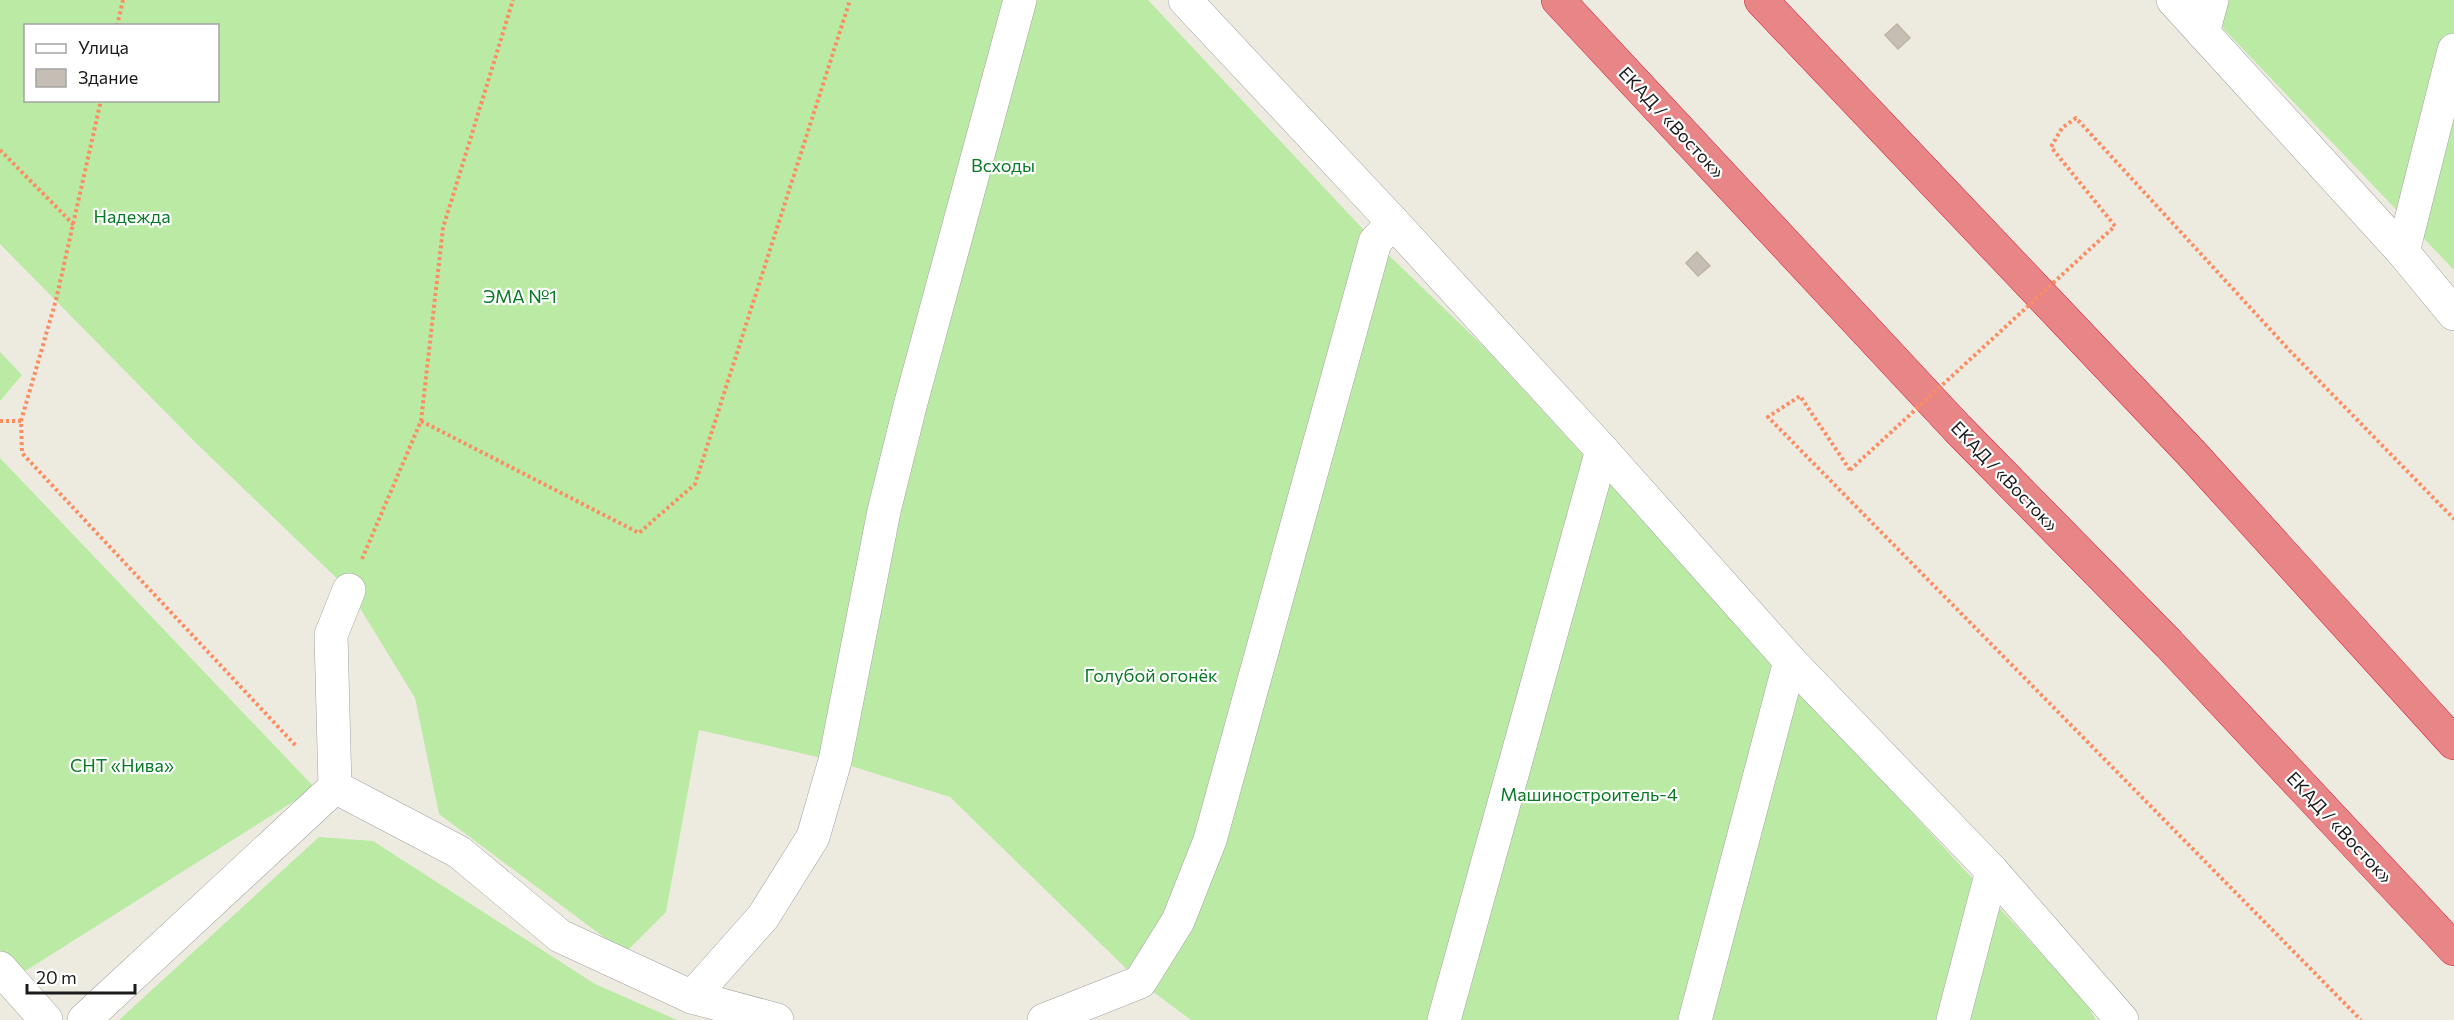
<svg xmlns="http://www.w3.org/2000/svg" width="2454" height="1020" font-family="Commissioner,sans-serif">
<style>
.grass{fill:#baeaa4;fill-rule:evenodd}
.building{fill:#c5beb4;stroke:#bfb4a2;stroke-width:1.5}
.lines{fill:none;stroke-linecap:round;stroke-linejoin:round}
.minor-casing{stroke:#a2a2a2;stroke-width:34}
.highway-casing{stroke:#d9203e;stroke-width:34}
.path{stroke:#fc8d62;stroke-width:4;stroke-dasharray:3 3;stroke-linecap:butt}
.minor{stroke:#fff;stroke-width:33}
.highway{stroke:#e88586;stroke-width:33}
.path-bridge{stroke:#fc8d62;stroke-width:4;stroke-dasharray:3 3;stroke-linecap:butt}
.labels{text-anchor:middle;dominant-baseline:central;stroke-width:4.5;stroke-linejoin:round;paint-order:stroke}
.street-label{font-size:18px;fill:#1b1b1b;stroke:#fff}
.park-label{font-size:18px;fill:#097a26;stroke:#fff}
</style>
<rect width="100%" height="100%" fill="#edebe0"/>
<g class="grass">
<path d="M 0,0 L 1148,0 L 1375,242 L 1485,348 L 2084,1000 L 2096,1020 L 1191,1020 L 1140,982 L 950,797 L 835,761 L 699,730 L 666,912 L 625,953 L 439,814 L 415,698 L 349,590 L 196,443 L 0,244 ZM 26,26 L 218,26 L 218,100 L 26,100 Z"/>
<path d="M 2196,0 L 2454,0 L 2454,270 Z"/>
<path d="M 0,352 L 22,375 L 0,401 Z"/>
<path d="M 0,458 L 315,788 L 11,980 L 0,985 Z"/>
<path d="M 319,837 L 373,841 L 595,984 L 677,1020 L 119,1020 Z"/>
</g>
<g class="building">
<path d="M 1897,24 L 1910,38 L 1898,49 L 1885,35 Z"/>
<path d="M 1697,252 L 1710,266 L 1698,276 L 1686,263 Z"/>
</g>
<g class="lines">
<defs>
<g id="minor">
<path d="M 1185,0 L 1393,222 L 1602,450 L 1790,661 L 1992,871 L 2122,1020"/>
<path d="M 2173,0 L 2403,252 L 2454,314"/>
<path d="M 2203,33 L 2212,0"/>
<path d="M 2403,252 L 2454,50"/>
<path d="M 335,787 L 459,852 L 560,936 L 692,997 L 763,917 L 813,837 L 835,761 L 884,511 L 910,406 L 1020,0"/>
<path d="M 0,968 L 46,1020"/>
<path d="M 692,997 L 777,1020"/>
<path d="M 84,1020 L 335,787 L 331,635 L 349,590"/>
<path d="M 1044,1020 L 1140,982 L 1178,921 L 1210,840 L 1375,242 L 1393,222"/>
<path d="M 1444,1020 L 1602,450"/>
<path d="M 1695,1020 L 1790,661"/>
<path d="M 1953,1020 L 1992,871"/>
</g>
<g id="highway">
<path d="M 1558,0 L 1957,428 L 2169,644 L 2454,949"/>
<path d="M 1761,0 L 2192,454 L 2454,743"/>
</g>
</defs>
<use href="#minor" class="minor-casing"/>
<use href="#highway" class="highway-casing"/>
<g class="path">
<path d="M 117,26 L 123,0"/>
<path d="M 0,150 L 74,225"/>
<path d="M 2115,226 L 2051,147 L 2062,128 L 2076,118 L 2291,352 L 2454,519"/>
<path d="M 0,421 L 21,421 L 22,453 L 297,747"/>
<path d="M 21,421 L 56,300 L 101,100"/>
<path d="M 421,421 L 639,533 L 695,484 L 850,0"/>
<path d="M 1850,470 L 1800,396 L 1768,417 L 2361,1020"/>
<path d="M 362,559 L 421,421 L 443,228 L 513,0"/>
</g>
<use href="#minor" class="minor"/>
<use href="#highway" class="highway"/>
<path class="path-bridge" d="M 1850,470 L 2115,226"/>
</g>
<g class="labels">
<g class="street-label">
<text transform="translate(1672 122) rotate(47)">ЕКАД / «Восток»</text>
<text transform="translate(2005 476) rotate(46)">ЕКАД / «Восток»</text>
<text transform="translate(2340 827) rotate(47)">ЕКАД / «Восток»</text>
</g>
<g class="park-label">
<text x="1003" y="165">Всходы</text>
<text x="132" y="216">Надежда</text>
<text x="520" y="296">ЭМА №1</text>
<text x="1151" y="675">Голубой огонёк</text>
<text x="122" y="765">СНТ «Нива»</text>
<text x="1589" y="794">Машиностроитель-4</text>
</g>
</g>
<rect x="24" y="24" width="195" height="78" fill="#ffffff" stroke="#a4a4a4" stroke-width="1.5"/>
<rect x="36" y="44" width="30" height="9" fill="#ffffff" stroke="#a4a4a4" stroke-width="1.5"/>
<text x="78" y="54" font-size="18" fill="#1b1b1b">Улица</text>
<rect x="36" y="69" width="30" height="18" fill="#c5beb4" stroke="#a4a4a4" stroke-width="1.5"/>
<text x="78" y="84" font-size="18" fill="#1b1b1b">Здание</text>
<path d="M27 984v9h108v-9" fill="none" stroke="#1b1b1b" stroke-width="3"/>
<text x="36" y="984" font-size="18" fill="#1b1b1b" stroke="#ffffff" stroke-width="4.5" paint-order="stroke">20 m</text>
</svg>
